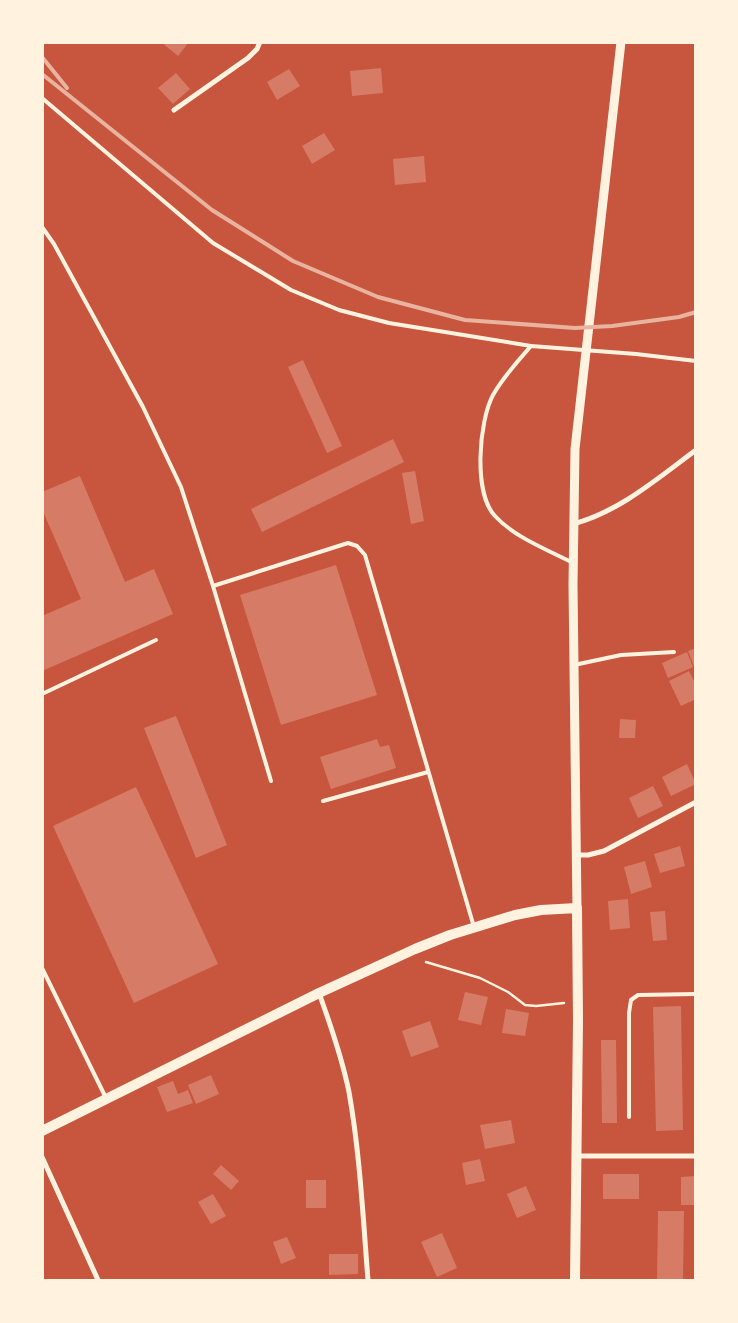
<svg xmlns="http://www.w3.org/2000/svg" width="738" height="1323" font-family="Arial,sans-serif">
<style>
.building{fill:#d67c66}
.lines{fill:none;stroke-linecap:round;stroke-linejoin:round}
.path{stroke:#fff3e0;stroke-width:2.5}
.service{stroke:#fff3e0;stroke-width:4}
.minor{stroke:#fff3e0;stroke-width:5}
.tertiary{stroke:#fff3e0;stroke-width:9}
.secondary{stroke:#fff3e0;stroke-width:10}
.rail{stroke:#e9b49f;stroke-width:4}
</style>
<rect width="100%" height="100%" fill="#c8553d"/>
<g class="building">
<path d="M 161,42 L 189,42 L 178,56 Z"/>
<path d="M 381,68 L 383,93 L 352,96 L 350,71 Z"/>
<path d="M 289,69 L 300,86 L 277,100 L 267,82 Z"/>
<path d="M 176,73 L 190,89 L 173,104 L 158,88 Z"/>
<path d="M 324,133 L 335,150 L 312,164 L 302,146 Z"/>
<path d="M 424,156 L 426,182 L 395,185 L 393,159 Z"/>
<path d="M 303,360 L 342,446 L 327,453 L 288,367 Z"/>
<path d="M 393,439 L 404,462 L 262,532 L 251,509 Z"/>
<path d="M 415,471 L 424,521 L 411,524 L 402,473 Z"/>
<path d="M 80,476 L 125,582 L 154,569 L 173,614 L 42,671 L 42,616 L 81,599 L 42,509 L 42,492 Z"/>
<path d="M 336,565 L 377,695 L 281,725 L 240,595 Z"/>
<path d="M 696,648 L 696,669 L 695,669 L 688,651 Z"/>
<path d="M 687,652 L 693,667 L 668,678 L 662,663 Z"/>
<path d="M 689,671 L 696,685 L 696,699 L 681,706 L 669,681 Z"/>
<path d="M 176,716 L 227,845 L 196,858 L 144,728 Z"/>
<path d="M 620,719 L 636,720 L 635,738 L 619,738 Z"/>
<path d="M 377,739 L 380,747 L 389,745 L 396,768 L 331,789 L 320,757 Z"/>
<path d="M 687,764 L 696,784 L 671,796 L 662,777 Z"/>
<path d="M 653,786 L 663,806 L 638,818 L 629,798 Z"/>
<path d="M 136,787 L 218,964 L 134,1003 L 53,826 Z"/>
<path d="M 680,846 L 685,866 L 660,873 L 654,854 Z"/>
<path d="M 645,861 L 652,887 L 631,894 L 624,867 Z"/>
<path d="M 628,899 L 630,928 L 610,930 L 608,901 Z"/>
<path d="M 665,911 L 667,940 L 653,941 L 650,912 Z"/>
<path d="M 465,992 L 488,997 L 481,1025 L 458,1020 Z"/>
<path d="M 681,1006 L 683,1130 L 656,1131 L 653,1007 Z"/>
<path d="M 506,1009 L 529,1013 L 525,1036 L 502,1033 Z"/>
<path d="M 430,1021 L 439,1047 L 411,1057 L 402,1031 Z"/>
<path d="M 601,1040 L 616,1040 L 617,1123 L 602,1123 Z"/>
<path d="M 211,1075 L 219,1094 L 196,1104 L 188,1085 Z"/>
<path d="M 173,1081 L 178,1094 L 188,1090 L 193,1103 L 167,1112 L 157,1087 Z"/>
<path d="M 511,1120 L 515,1143 L 485,1149 L 480,1125 Z"/>
<path d="M 480,1159 L 485,1181 L 466,1185 L 462,1163 Z"/>
<path d="M 221,1165 L 239,1181 L 231,1190 L 213,1174 Z"/>
<rect x="603" y="1174" width="36" height="25"/>
<path d="M 696,1176 L 696,1205 L 681,1205 L 681,1177 Z"/>
<rect x="306" y="1180" width="20" height="28"/>
<path d="M 526,1186 L 536,1210 L 517,1218 L 507,1194 Z"/>
<path d="M 213,1194 L 226,1216 L 211,1224 L 198,1202 Z"/>
<path d="M 658,1211 L 684,1211 L 683,1280 L 657,1280 Z"/>
<path d="M 442,1233 L 457,1268 L 437,1277 L 421,1242 Z"/>
<path d="M 287,1237 L 296,1258 L 281,1264 L 273,1242 Z"/>
<path d="M 329,1254 L 358,1254 L 358,1274 L 329,1275 Z"/>
</g>
<g class="lines">
<path class="path" d="M 426,962 L 480,978 L 508,992 L 525,1005 L 536,1006 L 564,1003"/>
<g class="service">
<path d="M 42,98 L 213,243 L 291,290 L 339,310 L 389,323 L 531,346"/>
<path d="M 42,227 L 54,244 L 143,407 L 181,487 L 213,586 L 271,781"/>
<path d="M 573,563 C 548,550 514,537 495,516 C 473,493 479,421 493,395 C 503,377 517,362 531,346 L 636,354 L 696,361"/>
<path d="M 213,586 L 348,543 L 357,546 L 365,555 L 474,927"/>
<path d="M 574,665 L 621,655 L 674,652"/>
<path d="M 42,694 L 156,640"/>
<path d="M 323,801 L 428,772"/>
<path d="M 42,968 L 106,1098"/>
<path d="M 629,1117 L 629,1013 L 631,1000 L 638,995 L 696,994"/>
</g>
<g class="minor">
<path d="M 174,110 L 248,58 L 257,49 L 260,42"/>
<path d="M 573,524 C 619,512 658,478 696,450"/>
<path d="M 577,855 L 588,855 L 604,851 L 696,802"/>
<path d="M 319,993 C 331,1026 342,1058 349,1092 C 360,1154 363,1218 368,1280"/>
<path d="M 577,1156 L 696,1156"/>
<path d="M 42,1157 L 98,1280"/>
</g>
<path class="tertiary" d="M 577,908 L 573,585 L 575,449 L 621,42"/>
<path class="secondary" d="M 42,1131 L 319,993 L 415,949 L 450,935 L 515,915 L 541,910 L 577,908 L 578,1021 L 575,1280"/>
<g class="rail">
<path d="M 42,57 L 67,88"/>
<path d="M 42,74 L 212,210 L 293,261 L 378,297 L 465,320 L 575,328 L 612,326 L 679,317 L 696,312"/>
</g>
</g>
<rect width="738" height="1323" fill="none" stroke="#fff3e0" stroke-width="88"/>
</svg>
